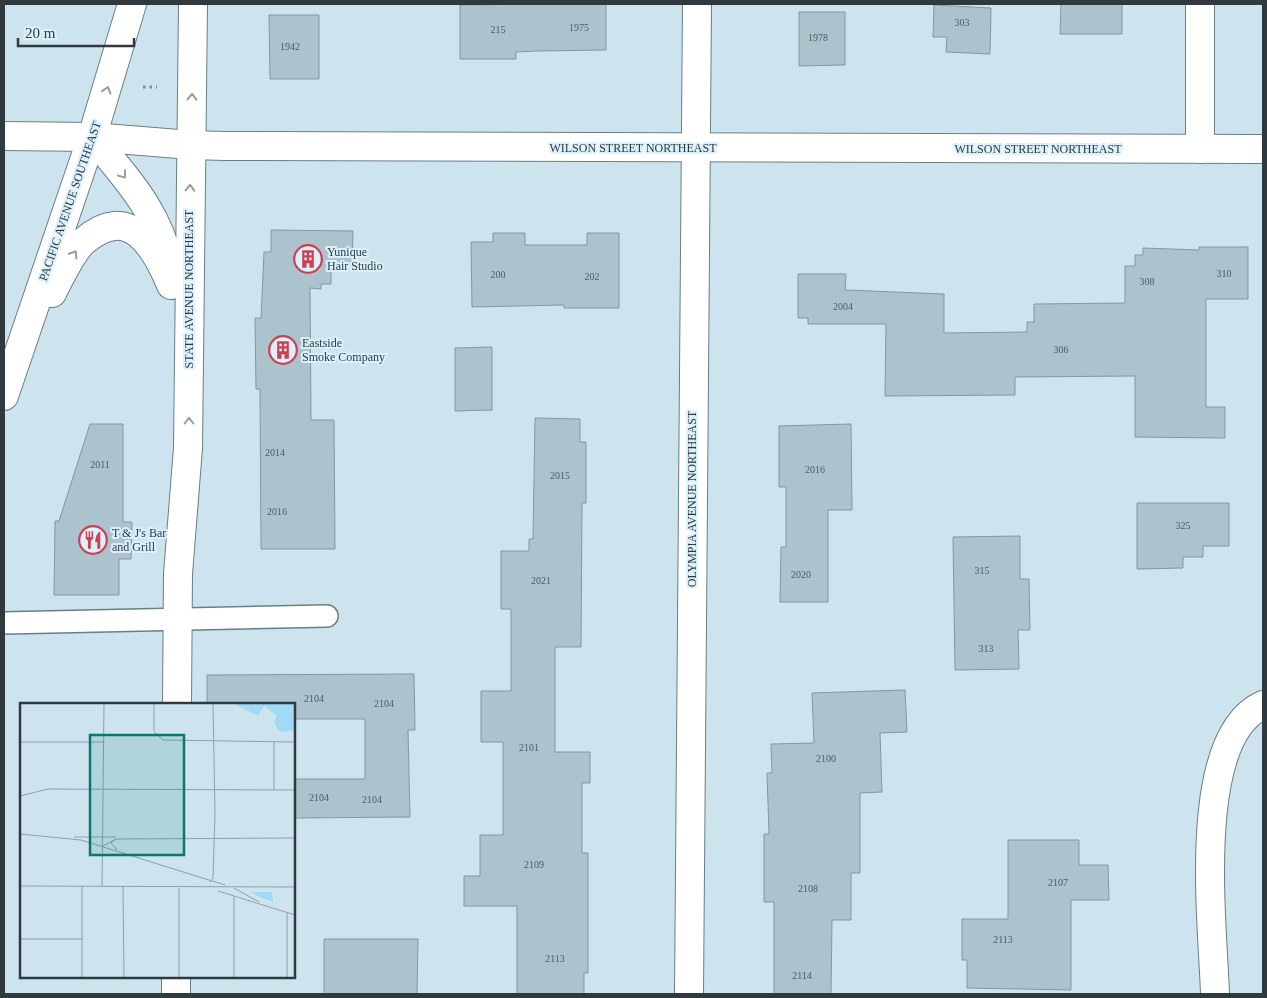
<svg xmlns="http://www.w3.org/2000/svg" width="1267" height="998" font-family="Georgia,serif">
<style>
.building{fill:#acc2cd;stroke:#8297a2}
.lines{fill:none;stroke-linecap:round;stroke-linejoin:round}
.service-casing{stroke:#697e88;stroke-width:24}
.minor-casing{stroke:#697e88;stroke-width:30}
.tertiary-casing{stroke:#697e88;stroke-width:30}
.primary-casing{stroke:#697e88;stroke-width:30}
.path{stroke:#7b8b92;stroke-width:3;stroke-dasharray:2.5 4;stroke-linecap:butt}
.service{stroke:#fff;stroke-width:21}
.minor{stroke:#fff;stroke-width:28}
.tertiary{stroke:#fff;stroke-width:28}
.primary{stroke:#fff;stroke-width:28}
.oneway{stroke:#989c9e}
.labels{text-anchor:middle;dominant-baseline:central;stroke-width:4;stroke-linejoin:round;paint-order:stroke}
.number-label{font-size:10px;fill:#4f5b61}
.street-label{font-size:12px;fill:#30393d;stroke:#daf1fd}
.poi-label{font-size:12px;fill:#30393d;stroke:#daf1fd;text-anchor:start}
.inset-road{fill:none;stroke:#8ea0a8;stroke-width:1}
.view{fill:#0f766e;fill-opacity:0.15;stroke:#0f766e;stroke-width:2.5}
.inset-edge{fill:none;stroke:#30393d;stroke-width:2.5}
</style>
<rect width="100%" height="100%" fill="#cde4ef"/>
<g class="building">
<path d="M 552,4 L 606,4 L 606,50 L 537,51 L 516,52 L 516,59 L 460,59 L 460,5 Z"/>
<path d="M 1061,4 L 1122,4 L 1122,34 L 1060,34 Z"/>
<path d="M 934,5 L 991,8 L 990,54 L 946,52 L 947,37 L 933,37 Z"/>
<path d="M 799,12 L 845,12 L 845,65 L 799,66 Z"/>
<path d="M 269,15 L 319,15 L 319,79 L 270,79 Z"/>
<path d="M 271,230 L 353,231 L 352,266 L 331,266 L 331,284 L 321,284 L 321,289 L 310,288 L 311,420 L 334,420 L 335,549 L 261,549 L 260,389 L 256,389 L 255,318 L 261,318 L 264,252 L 271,252 Z"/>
<path d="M 493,233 L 525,233 L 525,245 L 587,245 L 587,233 L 619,233 L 619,308 L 564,308 L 564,305 L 472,307 L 471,242 L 493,242 Z"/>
<path d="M 1199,247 L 1248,247 L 1248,299 L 1206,299 L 1206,407 L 1225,407 L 1225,438 L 1135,437 L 1135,376 L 1015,377 L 1015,395 L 885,396 L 886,324 L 808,324 L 808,318 L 798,318 L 798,274 L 846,274 L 845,290 L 944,294 L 944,333 L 1027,332 L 1027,322 L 1034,322 L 1034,304 L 1125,303 L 1125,266 L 1135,266 L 1135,255 L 1143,255 L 1143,248 L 1199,250 Z"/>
<path d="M 492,347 L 492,410 L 455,411 L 455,348 Z"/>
<path d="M 535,418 L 580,419 L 580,442 L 586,442 L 586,503 L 582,503 L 581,647 L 555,647 L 555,752 L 590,752 L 590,783 L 582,783 L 582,853 L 588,853 L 588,973 L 584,973 L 584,994 L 517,994 L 517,906 L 464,906 L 464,876 L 480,876 L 480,835 L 503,835 L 503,742 L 481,742 L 481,691 L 511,691 L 511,609 L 501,609 L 501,551 L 529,551 L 529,539 L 533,539 Z"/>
<path d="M 90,424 L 123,424 L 123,522 L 132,522 L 131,559 L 119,559 L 119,595 L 54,595 L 55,521 L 59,521 Z"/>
<path d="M 851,424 L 852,510 L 828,510 L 828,602 L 780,602 L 781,547 L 786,547 L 786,487 L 779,487 L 779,426 Z"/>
<path d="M 1137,503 L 1229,503 L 1229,546 L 1203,546 L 1203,557 L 1183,557 L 1183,568 L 1137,569 Z"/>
<path d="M 1020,536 L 1020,579 L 1029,579 L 1030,630 L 1018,630 L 1019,669 L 955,670 L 953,537 Z"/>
<path d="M 414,674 L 415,730 L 408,730 L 410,817 L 294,818 L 294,779 L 365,779 L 365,719 L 294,719 L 294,704 L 207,704 L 207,675 Z"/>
<path d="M 905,690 L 907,732 L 880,733 L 882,792 L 860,793 L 860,873 L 851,873 L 851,920 L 832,920 L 831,994 L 774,994 L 774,902 L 764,902 L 764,834 L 769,834 L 767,773 L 772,773 L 771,744 L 814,743 L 812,693 Z"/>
<path d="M 1008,840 L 1079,840 L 1079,865 L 1108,865 L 1109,900 L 1071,900 L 1071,990 L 967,988 L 967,960 L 962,960 L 962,919 L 1008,919 Z"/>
<path d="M 324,939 L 418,939 L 417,994 L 324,994 Z"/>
</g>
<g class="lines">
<defs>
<path id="service" d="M 4,623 L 327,616"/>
<g id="minor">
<path d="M 1200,4 L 1200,149"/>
<path d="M 4,136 L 92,137 L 191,145 L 225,146 L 1263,149"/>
<path d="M 689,994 L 697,4"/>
<path d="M 1215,994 C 1213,926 1190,738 1263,705"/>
</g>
<g id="tertiary">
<path d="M 92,137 C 129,181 165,219 171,278"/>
<path d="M 177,704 L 178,574 L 188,448 L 193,4"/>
<path d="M 176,994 L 176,977"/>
</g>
<g id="primary">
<path d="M 52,293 C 59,279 73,250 84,241 C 129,202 155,246 171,285"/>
<path d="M 4,396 L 92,137 L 132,4"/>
</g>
</defs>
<use href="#service" class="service-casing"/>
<use href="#minor" class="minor-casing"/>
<use href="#tertiary" class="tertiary-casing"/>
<use href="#primary" class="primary-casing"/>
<path class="path" d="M 143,87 L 157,87"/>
<use href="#service" class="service"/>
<use href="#minor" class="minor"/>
<use href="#tertiary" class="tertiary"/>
<use href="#primary" class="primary"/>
</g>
<defs><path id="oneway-chevron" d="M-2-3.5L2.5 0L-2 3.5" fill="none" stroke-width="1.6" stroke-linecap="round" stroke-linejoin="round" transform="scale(1.25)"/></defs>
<g class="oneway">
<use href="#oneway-chevron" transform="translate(107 90) rotate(-73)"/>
<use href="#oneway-chevron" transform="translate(192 97) rotate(-89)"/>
<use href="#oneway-chevron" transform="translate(123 175) rotate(53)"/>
<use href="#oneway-chevron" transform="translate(190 188) rotate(-89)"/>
<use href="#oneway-chevron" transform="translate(74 254) rotate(-58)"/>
<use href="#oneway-chevron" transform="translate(189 421) rotate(-90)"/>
</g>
<defs>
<symbol id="building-ring" viewBox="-11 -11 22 22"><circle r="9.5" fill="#daf1fd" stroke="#cf3f4d" stroke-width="1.5"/><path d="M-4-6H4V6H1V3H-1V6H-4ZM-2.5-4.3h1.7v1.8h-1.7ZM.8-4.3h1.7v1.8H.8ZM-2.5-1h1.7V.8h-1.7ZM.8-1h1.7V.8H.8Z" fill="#cf3f4d"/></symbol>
<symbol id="restaurant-ring" viewBox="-11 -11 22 22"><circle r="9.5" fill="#daf1fd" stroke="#cf3f4d" stroke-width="1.5"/><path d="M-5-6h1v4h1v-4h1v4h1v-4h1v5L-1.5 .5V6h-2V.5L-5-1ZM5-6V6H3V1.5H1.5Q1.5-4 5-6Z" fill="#cf3f4d"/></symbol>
</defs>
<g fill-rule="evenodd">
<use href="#building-ring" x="292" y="243" width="32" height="32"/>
<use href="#building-ring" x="267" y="334" width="32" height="32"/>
<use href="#restaurant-ring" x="77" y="524" width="32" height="32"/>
</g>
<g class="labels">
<g class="number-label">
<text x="962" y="22">303</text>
<text x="579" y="27">1975</text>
<text x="498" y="29">215</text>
<text x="818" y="37">1978</text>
<text x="290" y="46">1942</text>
<text x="1224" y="273">310</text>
<text x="498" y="274">200</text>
<text x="592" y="276">202</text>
<text x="1147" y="281">308</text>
<text x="843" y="306">2004</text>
<text x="1061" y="349">306</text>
<text x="275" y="452">2014</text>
<text x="100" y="464">2011</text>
<text x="815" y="469">2016</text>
<text x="560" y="475">2015</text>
<text x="277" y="511">2016</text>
<text x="1183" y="525">325</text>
<text x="982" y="570">315</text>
<text x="801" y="574">2020</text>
<text x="541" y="580">2021</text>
<text x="986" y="648">313</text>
<text x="314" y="698">2104</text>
<text x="384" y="703">2104</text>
<text x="529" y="747">2101</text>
<text x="826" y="758">2100</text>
<text x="319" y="797">2104</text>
<text x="372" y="799">2104</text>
<text x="534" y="864">2109</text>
<text x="1058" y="882">2107</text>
<text x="808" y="888">2108</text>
<text x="1003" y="939">2113</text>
<text x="555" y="958">2113</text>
<text x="802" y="975">2114</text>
</g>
<g class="street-label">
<text x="633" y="148">WILSON STREET NORTHEAST</text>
<text x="1038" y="149">WILSON STREET NORTHEAST</text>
<text transform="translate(70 201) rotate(-71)">PACIFIC AVENUE SOUTHEAST</text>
<text transform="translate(189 289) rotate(-90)">STATE AVENUE NORTHEAST</text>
<text transform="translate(692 499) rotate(-90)">OLYMPIA AVENUE NORTHEAST</text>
</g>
<g class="poi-label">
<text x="327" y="252">Yunique<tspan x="327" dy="14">Hair Studio</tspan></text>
<text x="302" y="343">Eastside<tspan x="302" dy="14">Smoke Company</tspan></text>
<text x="112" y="533">T &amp; J's Bar<tspan x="112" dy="14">and Grill</tspan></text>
</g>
</g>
<g transform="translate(20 703)">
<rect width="275" height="275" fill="#cde4ef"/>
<path d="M 213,0 L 275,0 L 275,27 L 262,29 L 258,27 L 254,19 L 257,13 L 244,3 L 238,13 ZM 230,189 L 252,189 L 253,199 L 240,194 Z" fill="#a0daf6"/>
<path class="inset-road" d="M 134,0 L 134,28 L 143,37 L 275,39M 0,39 L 84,39M 254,87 L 254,39M 0,93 L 28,86 L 275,87M 0,131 L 61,137 L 205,182M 54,134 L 96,134M 96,136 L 91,140 L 97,147M 83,143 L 96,136 L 275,135M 190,179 L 193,175 L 195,110 L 193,0M 0,183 L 275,184M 62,183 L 62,275M 82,183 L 84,0M 103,183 L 104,275M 214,185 L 239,199M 198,188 L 275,212M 214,193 L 214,275M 0,236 L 62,236M 159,275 L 159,185M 267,275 L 267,209"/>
<path class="view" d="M 70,32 L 164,32 L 164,152 L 70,152 Z"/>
<rect width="275" height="275" class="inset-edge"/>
</g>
<rect width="1267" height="998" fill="none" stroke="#30393d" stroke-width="10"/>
<path d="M18 38v8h116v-8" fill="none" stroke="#30393d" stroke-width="2.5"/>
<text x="25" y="38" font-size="15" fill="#30393d" stroke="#daf1fd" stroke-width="4" paint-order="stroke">20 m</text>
</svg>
